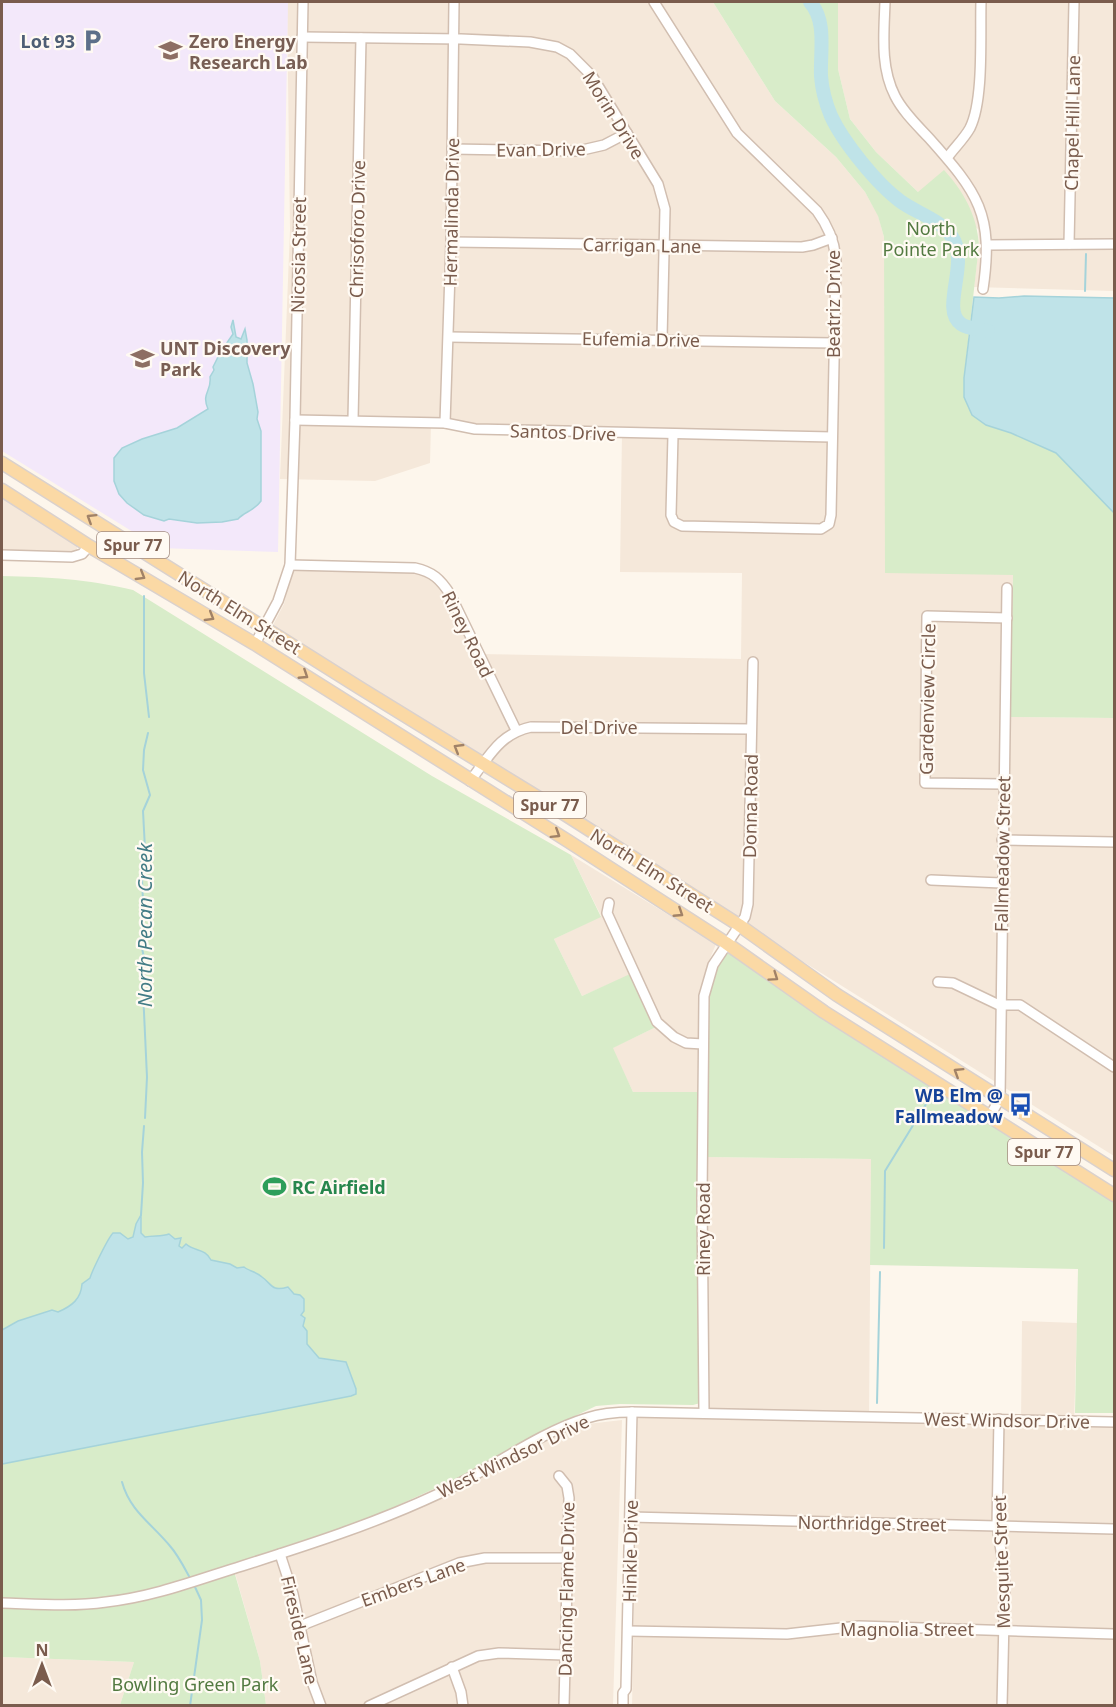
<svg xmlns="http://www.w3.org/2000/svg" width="1116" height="1707" font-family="'Noto Sans',sans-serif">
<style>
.residential{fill:#f5e8da}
.education{fill:#f3e8fa}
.green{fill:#d8ecc9}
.water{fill:#bfe3e8;stroke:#a5d3da;stroke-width:1.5}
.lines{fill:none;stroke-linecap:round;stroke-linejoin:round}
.stream{stroke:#a5d3da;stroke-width:2}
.river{stroke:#bfe3e8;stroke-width:14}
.minor-casing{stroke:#d1beb0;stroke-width:12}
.major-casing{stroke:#dad1cd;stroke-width:15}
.minor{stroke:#fff;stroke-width:9}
.major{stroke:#fbd9a5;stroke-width:12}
.oneway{stroke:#a18267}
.labels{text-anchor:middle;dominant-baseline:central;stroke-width:4.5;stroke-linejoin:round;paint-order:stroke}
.shield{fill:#fffaf3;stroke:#a28b7f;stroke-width:1.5}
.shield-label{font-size:16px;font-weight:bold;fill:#7a5c4d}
.service-label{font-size:18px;font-weight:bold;fill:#4e5e75;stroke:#fffaf3;text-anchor:end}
.education-label{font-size:18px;font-weight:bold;fill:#785e54;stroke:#fffaf3;text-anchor:start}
.street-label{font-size:18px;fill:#7a5c4d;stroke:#fffaf3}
.park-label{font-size:18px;fill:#537a41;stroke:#fffaf3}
.transit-label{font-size:18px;font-weight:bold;fill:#164399;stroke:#fffaf3;text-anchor:end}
.leisure-label{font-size:18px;font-weight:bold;fill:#27864d;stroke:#fffaf3;text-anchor:start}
.water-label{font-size:20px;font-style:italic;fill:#437c86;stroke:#fffaf3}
</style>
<rect width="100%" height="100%" fill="#fdf6ec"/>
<g class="residential">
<path d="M 287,2 L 713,2 L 775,101 L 836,157 L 865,192 L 878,215 L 884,237 L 1013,575 L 1010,717 L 1114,718 L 1114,1156 L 271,629 L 284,604 L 293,565 L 421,572 L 436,582 L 446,594 L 479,654 L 741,659 L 742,573 L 620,572 L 622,433 L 431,423 L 430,463 L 375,481 L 280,479 L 290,230 Z"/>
<path d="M 838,2 L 1114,2 L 1114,291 L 974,287 L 979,245 L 978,229 L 918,192 L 876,152 L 850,119 L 838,69 Z"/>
<path d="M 2,497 L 77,543 L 77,551 L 69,553 L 2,551 Z"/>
<path d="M 571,855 L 716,944 L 707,966 L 699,997 L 697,1092 L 633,1092 L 612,1048 L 656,1027 L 630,975 L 582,996 L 554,939 L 601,916 Z"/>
<path d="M 706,1157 L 871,1159 L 869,1421 L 1021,1423 L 1022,1321 L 1077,1323 L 1074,1423 L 1114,1424 L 1114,1705 L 632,1706 L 638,1418 L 709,1418 L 708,1343 L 707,1341 Z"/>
<path d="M 622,1420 L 613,1705 L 266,1705 L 260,1661 L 235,1573 L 371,1528 L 488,1474 L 536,1445 L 579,1425 Z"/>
<path d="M 2,1657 L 134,1662 L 120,1705 L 2,1706 Z"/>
</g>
<path class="education" d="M 2,2 L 288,2 L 278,552 L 159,548 L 2,451 Z"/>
<g class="green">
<path d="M 713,2 L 838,2 L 838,69 L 850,119 L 876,152 L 918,192 L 944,170 C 964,192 977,215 979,245 L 964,378 L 964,397 L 986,425 L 1011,433 L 1056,453 L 1114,513 L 1114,718 L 1010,717 L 1013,575 L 885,573 L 884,237 L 878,216 L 865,192 L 836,157 L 775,101 Z"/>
<path d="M 2,576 C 49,577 86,579 133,590 L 432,776 L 571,855 L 601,917 L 554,939 L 582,996 L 630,974 L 656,1027 L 613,1048 L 633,1092 L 697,1092 L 704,1402 L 693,1405 L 620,1404 L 596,1406 L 533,1436 L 484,1466 L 368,1519 L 232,1564 L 260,1661 L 266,1705 L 120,1705 L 134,1662 L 2,1657 Z"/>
<path d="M 729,953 L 867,1045 L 1114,1201 L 1114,1413 L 1075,1413 L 1078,1269 L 870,1265 L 871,1159 L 706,1157 L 707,1002 L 712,973 L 723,955 Z"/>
</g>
<g class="water">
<path d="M 1024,296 L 1114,298 L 1114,513 L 1056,453 L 1011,433 L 986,425 L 972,415 L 964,397 L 964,378 L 974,297 L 999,298 Z"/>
<path d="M 233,320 L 236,337 L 241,339 L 245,329 L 247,340 L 247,363 L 253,384 L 258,412 L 257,419 L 261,431 L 261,501 C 254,511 244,512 238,519 L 222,522 L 197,523 L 169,519 L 164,521 L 144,515 L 127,503 L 119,494 L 114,481 L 114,458 L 122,448 L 142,439 L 177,428 L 208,409 C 201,393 212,391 210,377 L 214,370 L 213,367 L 218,357 L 223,353 L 226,344 L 233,334 L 231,327 Z"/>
<path d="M 141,1215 L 141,1233 L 145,1237 C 154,1235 161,1237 169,1234 L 175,1239 L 181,1238 L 179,1246 L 182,1248 L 186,1244 C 195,1252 205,1248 211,1260 L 230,1264 L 237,1268 L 244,1267 C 249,1271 257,1272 262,1277 C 272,1284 271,1292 288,1287 L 294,1294 L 300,1295 L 304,1299 L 304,1311 L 301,1315 L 305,1318 L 303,1326 L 307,1331 L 307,1344 L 319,1358 L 346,1362 L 356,1389 L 356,1394 L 351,1396 L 2,1464 L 2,1330 L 18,1321 L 52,1310 L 58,1312 C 72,1306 81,1299 82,1284 L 90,1278 C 92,1271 108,1238 113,1233 L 120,1233 L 128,1239 L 133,1237 L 136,1224 Z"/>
</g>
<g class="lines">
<g class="stream">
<path d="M 1085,291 L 1086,254"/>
<path d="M 158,550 L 162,534"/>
<path d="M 144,596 L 144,673 L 149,717"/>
<path d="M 145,1118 L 147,1077 L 143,991 L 145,963 L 142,948 L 141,907 L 143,901 L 142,880 L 144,873 L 141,860 L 145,849 L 143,811 L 150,795 L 143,770 L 144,750 L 148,733"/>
<path d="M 141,1215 L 143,1183 L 142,1152 L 144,1126"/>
<path d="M 884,1248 L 885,1171 L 931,1096"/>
<path d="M 877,1403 L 880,1272"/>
<path d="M 122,1482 C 130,1511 151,1523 170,1546 C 178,1555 184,1567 190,1578"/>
<path d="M 190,1706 L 202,1620 L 201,1600 L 195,1587"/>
</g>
<path class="river" d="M 810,2 C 827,21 820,51 821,76 C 822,90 826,104 831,116 C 843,142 877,184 900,201 C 916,213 940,219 952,237 C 970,263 940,309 961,324 C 968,329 979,329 988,331"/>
<defs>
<g id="minor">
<path d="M 654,2 L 737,133 L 817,211 C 828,226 835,242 836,261 L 831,515 L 829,524 L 821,529 L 682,526 L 674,522 L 671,515 L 673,435"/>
<path d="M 885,2 C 884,33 880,67 895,96 C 903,112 917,125 929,138 C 978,193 994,214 983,289"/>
<path d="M 302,37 L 461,39 L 530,42 L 557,47 L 570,54 L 592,76 L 658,184 L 665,209 L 662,339"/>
<path d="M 452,149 L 578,151 L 604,145 L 627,133"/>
<path d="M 947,158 C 954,148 964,139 970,128 C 984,100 980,35 981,2"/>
<path d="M 451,242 L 802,247 L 813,245 L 832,238"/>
<path d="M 1069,244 L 1074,2"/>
<path d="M 987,245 L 1114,244"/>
<path d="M 449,337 L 834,343"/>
<path d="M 295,420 L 445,423 L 475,429 L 832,437"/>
<path d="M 353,420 L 361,38"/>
<path d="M 445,423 L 451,242 L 454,2"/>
<path d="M 2,555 L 72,557 L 82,554 L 89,546"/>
<path d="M 290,565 L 415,568 C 433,572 440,579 450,594 L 516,730"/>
<path d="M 255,644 L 278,601 L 290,565 L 295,420 L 303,2"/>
<path d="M 470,781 C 489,757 499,734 531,727 L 751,729"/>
<path d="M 1003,784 L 925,783 L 927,616 L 1007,618"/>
<path d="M 1002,840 L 1114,842"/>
<path d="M 931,880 L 1001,883"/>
<path d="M 609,903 L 607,913 L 657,1022 L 674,1037 L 686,1043 L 703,1044"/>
<path d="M 938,982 L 953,983 L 999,1005 L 1020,1005 L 1114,1067"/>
<path d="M 989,1118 L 1000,1098 L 1007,588"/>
<path d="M 704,1413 L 702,1198 L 704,996 L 713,965 L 745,917 L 748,904 L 753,662"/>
<path d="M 999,1419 L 997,1526 L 1005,1576 L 1002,1706"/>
<path d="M 559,1476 L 567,1486 L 569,1498 L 564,1706"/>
<path d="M 630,1517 L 1114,1529"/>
<path d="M 280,1554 L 293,1594 L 312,1682 L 321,1706"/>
<path d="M 2,1603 C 36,1604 71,1607 106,1602 C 153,1597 197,1580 242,1566 C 308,1545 374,1524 438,1494 C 487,1472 537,1433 587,1418 C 602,1413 617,1412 632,1412 L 1114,1422"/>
<path d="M 300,1626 L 459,1563 L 485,1558 L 567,1558"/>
<path d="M 628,1631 L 787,1634 L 859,1626 L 1114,1634"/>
<path d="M 452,1667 L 461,1692 L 463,1706"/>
<path d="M 369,1706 L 478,1656 L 499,1653 L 565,1655"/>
<path d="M 623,1706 L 623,1693 L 626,1689 L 632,1412"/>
</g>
<g id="major">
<path d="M 2,463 L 360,688 L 552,806 L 739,925 L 837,995 L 1114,1170"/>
<path d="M 2,490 L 89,546 L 255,644 L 568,841 L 726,943 L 824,1012 L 1114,1195"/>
</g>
</defs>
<use href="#minor" class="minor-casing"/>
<use href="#major" class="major-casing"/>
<use href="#minor" class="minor"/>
<use href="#major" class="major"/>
</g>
<defs><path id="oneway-chevron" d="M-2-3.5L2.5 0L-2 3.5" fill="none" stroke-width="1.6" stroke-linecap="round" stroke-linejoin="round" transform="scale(1.5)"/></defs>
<g class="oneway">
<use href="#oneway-chevron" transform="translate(91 518) rotate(-148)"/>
<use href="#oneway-chevron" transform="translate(141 576) rotate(31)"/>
<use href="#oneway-chevron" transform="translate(210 617) rotate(31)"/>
<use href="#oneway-chevron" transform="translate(304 675) rotate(33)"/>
<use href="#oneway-chevron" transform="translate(458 748) rotate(-149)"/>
<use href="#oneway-chevron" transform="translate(556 834) rotate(32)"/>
<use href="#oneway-chevron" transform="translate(679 913) rotate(33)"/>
<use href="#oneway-chevron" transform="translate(774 977) rotate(35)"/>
<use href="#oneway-chevron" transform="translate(958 1072) rotate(-148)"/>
</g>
<defs>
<symbol id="parking-bare" viewBox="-9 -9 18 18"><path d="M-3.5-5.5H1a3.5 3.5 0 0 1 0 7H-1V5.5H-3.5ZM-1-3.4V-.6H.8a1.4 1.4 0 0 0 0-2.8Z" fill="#5c6f8a" stroke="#fffaf3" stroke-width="2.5" paint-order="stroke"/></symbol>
<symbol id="university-bare" viewBox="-9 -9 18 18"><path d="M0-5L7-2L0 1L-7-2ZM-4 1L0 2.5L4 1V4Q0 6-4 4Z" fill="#8d6e63" stroke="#fffaf3" stroke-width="2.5" paint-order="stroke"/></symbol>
<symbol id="bus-bare" viewBox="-9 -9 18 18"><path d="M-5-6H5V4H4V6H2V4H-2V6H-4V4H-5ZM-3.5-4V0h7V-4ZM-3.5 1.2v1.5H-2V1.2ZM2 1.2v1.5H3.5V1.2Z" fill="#1a4fb4" stroke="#fffaf3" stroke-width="2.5" paint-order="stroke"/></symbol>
<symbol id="stadium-bare" viewBox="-9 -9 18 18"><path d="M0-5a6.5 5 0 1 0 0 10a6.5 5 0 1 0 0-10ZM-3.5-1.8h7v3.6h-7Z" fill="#2e9e5b" stroke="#fffaf3" stroke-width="2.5" paint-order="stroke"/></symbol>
</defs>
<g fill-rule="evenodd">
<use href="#parking-bare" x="76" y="24" width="33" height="33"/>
<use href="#university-bare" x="154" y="34" width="33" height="33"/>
<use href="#university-bare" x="126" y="342" width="33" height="33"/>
<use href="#bus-bare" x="1004" y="1088" width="33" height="33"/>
<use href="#stadium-bare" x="258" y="1170" width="33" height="33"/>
</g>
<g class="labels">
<g class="shield">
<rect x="97" y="532" width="72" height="26" rx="4.5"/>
<rect x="514" y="792" width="72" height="26" rx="4.5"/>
<rect x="1008" y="1139" width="72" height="26" rx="4.5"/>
</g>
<g class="shield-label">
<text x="133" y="545">Spur 77</text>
<text x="550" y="805">Spur 77</text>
<text x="1044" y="1152">Spur 77</text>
</g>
<g class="service-label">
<text x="75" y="41">Lot 93</text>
</g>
<g class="education-label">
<text x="189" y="41">Zero Energy<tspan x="189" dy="21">Research Lab</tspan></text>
<text x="160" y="348">UNT Discovery<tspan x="160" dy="21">Park</tspan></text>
</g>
<g class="street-label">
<text transform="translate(614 115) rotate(58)">Morin Drive</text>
<text transform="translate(1072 123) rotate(-89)">Chapel Hill Lane</text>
<text transform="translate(541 149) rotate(-1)">Evan Drive</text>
<text transform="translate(451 212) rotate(-89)">Hermalinda Drive</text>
<text transform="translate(357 229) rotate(-89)">Chrisoforo Drive</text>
<text transform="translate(642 245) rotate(1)">Carrigan Lane</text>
<text transform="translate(298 255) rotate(-89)">Nicosia Street</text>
<text transform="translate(833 304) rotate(-90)">Beatriz Drive</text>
<text transform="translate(641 339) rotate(1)">Eufemia Drive</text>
<text transform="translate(563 432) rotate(2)">Santos Drive</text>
<text transform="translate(240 612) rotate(32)">North Elm Street</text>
<text transform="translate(468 634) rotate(64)">Riney Road</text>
<text transform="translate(927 699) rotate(-89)">Gardenview Circle</text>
<text x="599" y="727">Del Drive</text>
<text transform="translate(750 806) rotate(-89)">Donna Road</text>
<text transform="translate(1002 854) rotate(-89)">Fallmeadow Street</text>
<text transform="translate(652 870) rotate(32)">North Elm Street</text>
<text transform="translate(703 1229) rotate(-90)">Riney Road</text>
<text transform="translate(1007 1420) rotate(1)">West Windsor Drive</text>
<text transform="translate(513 1456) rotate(-26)">West Windsor Drive</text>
<text transform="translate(872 1523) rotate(1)">Northridge Street</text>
<text transform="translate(630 1551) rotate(-89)">Hinkle Drive</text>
<text transform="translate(1001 1562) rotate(-92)">Mesquite Street</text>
<text transform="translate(413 1582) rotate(-20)">Embers Lane</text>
<text transform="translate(566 1589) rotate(-89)">Dancing Flame Drive</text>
<text x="907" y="1629">Magnolia Street</text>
<text transform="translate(300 1630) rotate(77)">Fireside Lane</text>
</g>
<g class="park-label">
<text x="931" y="228">North<tspan x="931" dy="21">Pointe Park</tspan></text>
<text x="195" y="1684">Bowling Green Park</text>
</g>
<g class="transit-label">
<text x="1003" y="1095">WB Elm @<tspan x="1003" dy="21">Fallmeadow</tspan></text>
</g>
<g class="leisure-label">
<text x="292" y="1187">RC Airfield</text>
</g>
<g class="water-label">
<text transform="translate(144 925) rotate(-90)">North Pecan Creek</text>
</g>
</g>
<rect width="1116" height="1707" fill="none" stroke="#7a5c4d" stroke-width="6"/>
<g transform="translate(42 1665)" stroke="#fffaf3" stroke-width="4.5" paint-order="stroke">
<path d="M0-4.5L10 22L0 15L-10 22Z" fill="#7a5c4d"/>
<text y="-9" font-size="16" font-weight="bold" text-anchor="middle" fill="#7a5c4d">N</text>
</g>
</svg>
